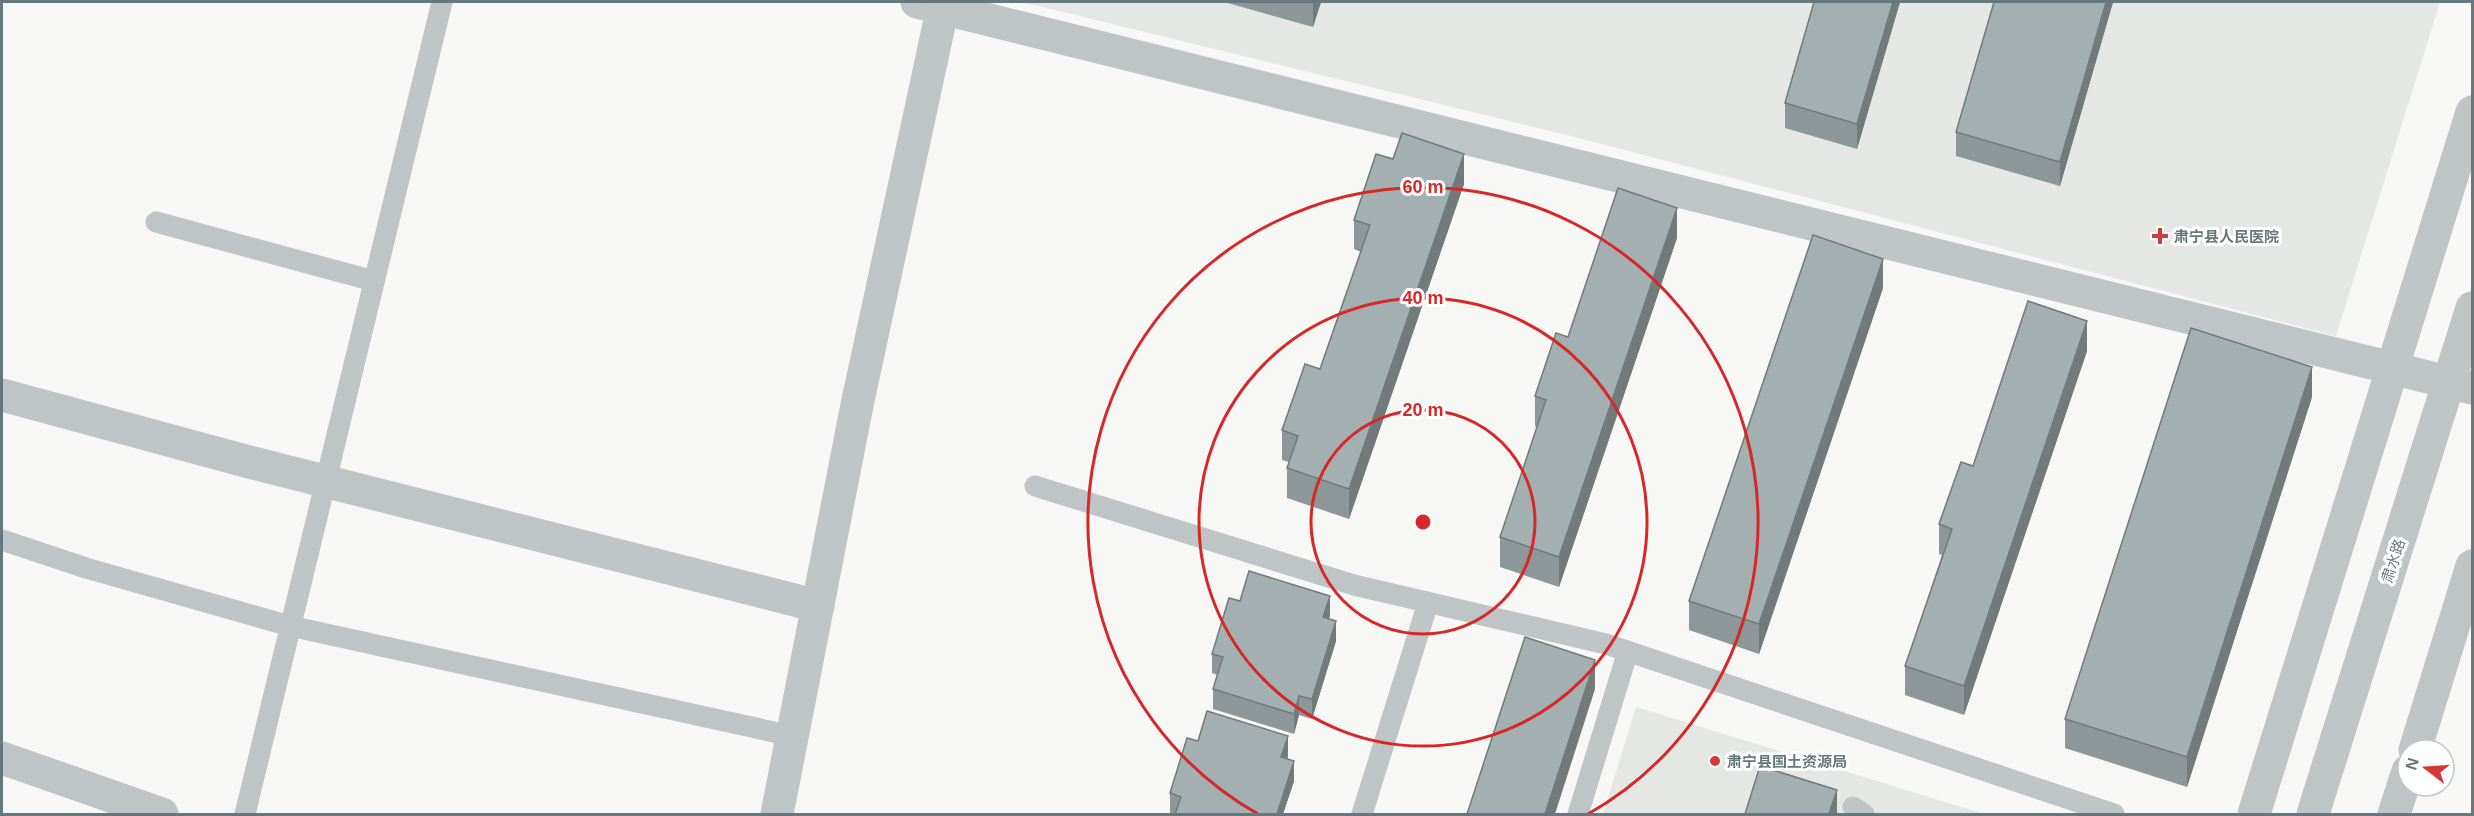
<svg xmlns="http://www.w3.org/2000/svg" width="2474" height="816" font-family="Helvetica,'Noto Sans SC',sans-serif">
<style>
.built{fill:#e5e7e5}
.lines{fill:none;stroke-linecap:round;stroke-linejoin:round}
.service{stroke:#bfc4c6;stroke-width:21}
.minor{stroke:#bfc4c6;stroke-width:33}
.tertiary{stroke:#bfc4c6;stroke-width:33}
.wall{fill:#8d9698}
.shaded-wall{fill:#737a7c}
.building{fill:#a4afb1;stroke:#737a7c;stroke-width:1.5}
.ring{fill:none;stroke:#d62828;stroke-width:3}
.poi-dot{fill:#d63836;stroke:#fff;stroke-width:2}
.labels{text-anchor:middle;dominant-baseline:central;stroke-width:6;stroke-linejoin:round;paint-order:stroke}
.poi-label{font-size:15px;font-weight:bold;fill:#65787d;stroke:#fff;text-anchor:start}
.street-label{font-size:15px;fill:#65787d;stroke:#fff}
.centre{fill:#d62828;stroke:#fff;stroke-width:3}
.ring-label{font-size:18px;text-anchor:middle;font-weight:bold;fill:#d62828;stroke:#fff;stroke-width:6;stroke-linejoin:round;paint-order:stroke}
</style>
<rect width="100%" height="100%" fill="#f7f7f5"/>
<g class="built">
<path d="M 1022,2 L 2440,2 L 2336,336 L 1571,136 Z"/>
<path d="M 1636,707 L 1984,814 L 1603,814 Z"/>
</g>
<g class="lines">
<g class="service">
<path d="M 156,222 L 374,281"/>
<path d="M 1035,486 L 1354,585 L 1606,644 L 2114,814"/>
<path d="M 2,540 L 86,568 L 290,626 L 792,736"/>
<path d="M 1853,807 L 1864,814"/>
<path d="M 245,814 L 442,2"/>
<path d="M 1362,814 L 1428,603"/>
<path d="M 1578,814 L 1628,651"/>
</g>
<g class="minor">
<path d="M 917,2 L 2472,388"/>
<path d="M 2,395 L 253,463 L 818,606"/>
<path d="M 2,758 L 162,814"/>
<path d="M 777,814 L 857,405 L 944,2"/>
<path d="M 2254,814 L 2472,112"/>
</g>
<g class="tertiary">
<path d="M 2415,750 L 2472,566"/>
<path d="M 2313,814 L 2472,308"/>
<path d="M 2394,814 L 2408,771"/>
</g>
</g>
<g class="wall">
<path d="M 1224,2 L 1321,2 L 1313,27 Z"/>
<path d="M 1814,2 L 1900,2 L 1857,149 L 1785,128 L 1785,103 Z"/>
<path d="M 1994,2 L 2113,2 L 2060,186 L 1956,156 L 1956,132 Z"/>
<path d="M 1464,184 L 1349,519 L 1287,498 L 1287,468 L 1289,462 L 1282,460 L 1282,430 L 1320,369 L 1361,252 L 1354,249 L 1354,220 Z"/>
<path d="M 1677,238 L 1559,587 L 1500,567 L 1500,537 L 1537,427 L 1535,426 L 1535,396 L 1568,337 Z"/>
<path d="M 1883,288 L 1759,654 L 1689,630 L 1689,601 Z"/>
<path d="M 2087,351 L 1964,715 L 1905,695 L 1905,666 L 1942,555 L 1939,554 L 1939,524 L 1973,466 Z"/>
<path d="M 2312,397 L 2187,787 L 2065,748 L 2065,719 Z"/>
<path d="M 1240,601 L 1330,615 L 1329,619 L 1336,641 L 1312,719 L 1299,715 L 1294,734 L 1213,709 L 1213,689 L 1217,675 L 1212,673 L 1212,654 Z"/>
<path d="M 1198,741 L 1288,756 L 1287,759 L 1294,781 L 1283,814 L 1175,814 L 1170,813 L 1170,793 Z"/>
</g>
<g class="shaded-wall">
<path d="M 1314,2 L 1321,2 L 1313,27 L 1313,3 Z"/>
<path d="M 1893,2 L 1900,2 L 1857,149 L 1857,124 Z"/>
<path d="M 2106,2 L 2113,2 L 2060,186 L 2060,162 Z"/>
<path d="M 1464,154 L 1464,184 L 1349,519 L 1349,489 Z"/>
<path d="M 1677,208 L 1677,238 L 1559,587 L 1559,557 Z"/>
<path d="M 1883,259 L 1883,288 L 1759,654 L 1759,624 Z"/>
<path d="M 2087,321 L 2087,351 L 1964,715 L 1964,686 Z"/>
<path d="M 2312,367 L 2312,397 L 2187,787 L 2187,757 Z"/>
<path d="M 1330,596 L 1330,615 L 1323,637 L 1323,617 Z"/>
<path d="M 1336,621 L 1336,641 L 1312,719 L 1312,699 Z"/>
<path d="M 1595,660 L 1595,689 L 1555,814 L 1545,814 Z"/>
<path d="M 1299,696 L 1299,715 L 1294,734 L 1294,714 Z"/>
<path d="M 1288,736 L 1288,756 L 1281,777 L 1281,757 Z"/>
<path d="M 1294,761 L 1294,781 L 1283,814 L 1277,814 Z"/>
<path d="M 1837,790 L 1837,814 L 1829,814 Z"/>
</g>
<g class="building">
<path d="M 1814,2 L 1893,2 L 1857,124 L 1785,103 Z"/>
<path d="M 1994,2 L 2106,2 L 2060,162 L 1956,132 Z"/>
<path d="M 1402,133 L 1464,154 L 1349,489 L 1287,468 L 1298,436 L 1282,430 L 1305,364 L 1320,369 L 1370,225 L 1354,220 L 1376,154 L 1393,159 Z"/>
<path d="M 1618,188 L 1677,208 L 1559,557 L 1500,537 L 1546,400 L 1535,396 L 1556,333 L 1568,337 Z"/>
<path d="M 1813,235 L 1883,259 L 1759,624 L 1689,601 Z"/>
<path d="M 2028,301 L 2087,321 L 1964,686 L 1905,666 L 1952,529 L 1939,524 L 1961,462 L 1973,466 Z"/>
<path d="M 2191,328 L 2312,367 L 2187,757 L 2065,719 Z"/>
<path d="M 1249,571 L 1330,596 L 1323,617 L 1336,621 L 1312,699 L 1299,696 L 1294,714 L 1213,689 L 1223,657 L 1212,654 L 1229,598 L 1240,601 Z"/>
<path d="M 1525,637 L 1595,660 L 1545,814 L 1467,814 Z"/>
<path d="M 1207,711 L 1288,736 L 1281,757 L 1294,761 L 1277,814 L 1175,814 L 1181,797 L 1170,793 L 1187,738 L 1198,741 Z"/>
<path d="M 1760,766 L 1837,790 L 1829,814 L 1745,814 Z"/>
</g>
<g class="ring">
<circle cx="1423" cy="522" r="112"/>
<circle cx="1423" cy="522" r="224"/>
<path d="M1258 814A335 335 0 1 1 1588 814"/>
</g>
<g class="poi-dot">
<path d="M2157 227h6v6h6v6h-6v6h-6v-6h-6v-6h6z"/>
<circle cx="1715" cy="761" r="6"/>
</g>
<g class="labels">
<g class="poi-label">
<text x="2174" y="236">肃宁县人民医院</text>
<text x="1727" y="761">肃宁县国土资源局</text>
</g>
<g class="street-label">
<text transform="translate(2393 561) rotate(-72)">肃水路</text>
</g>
</g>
<circle cx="1423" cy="522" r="9" class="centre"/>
<g class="ring-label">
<text x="1423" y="193">60 m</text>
<text x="1423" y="304">40 m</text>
<text x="1423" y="416">20 m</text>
</g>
<rect width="2474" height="816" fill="none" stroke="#65787d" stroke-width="6"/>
<g transform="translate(2426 768) rotate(287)"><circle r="28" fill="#ffffff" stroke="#c1c9cb" stroke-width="1.5"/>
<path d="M0-4.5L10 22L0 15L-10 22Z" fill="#d63836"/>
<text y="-9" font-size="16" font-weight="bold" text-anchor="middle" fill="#65787d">N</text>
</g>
</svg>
